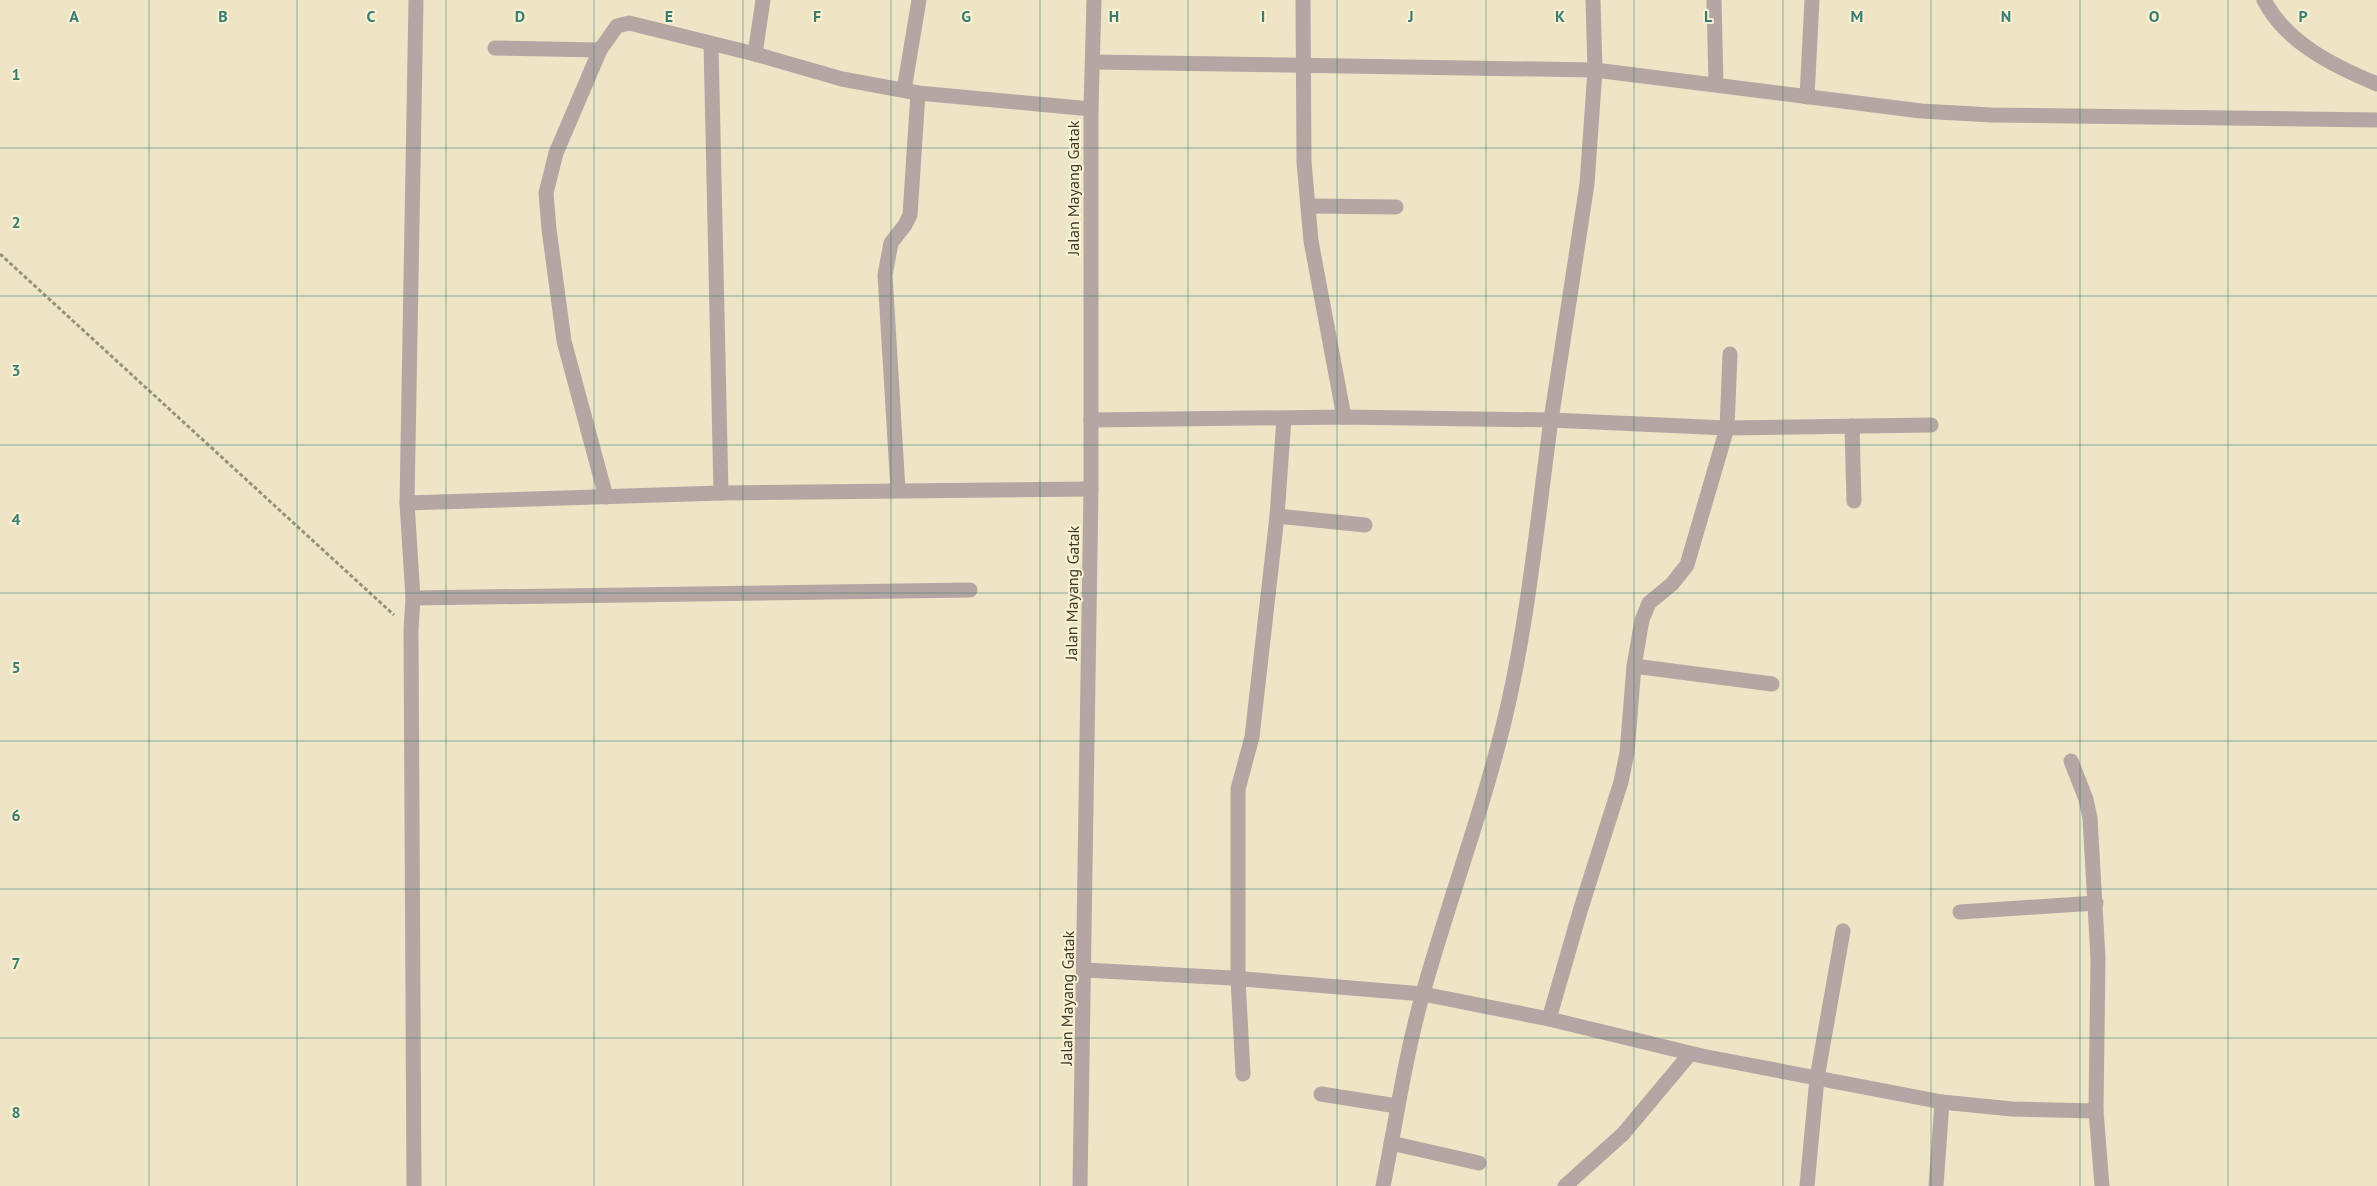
<svg xmlns="http://www.w3.org/2000/svg" width="2377" height="1186" font-family="'PT Sans',sans-serif">
<style>
.lines{fill:none;stroke-linecap:round;stroke-linejoin:round}
.path{stroke:#97917a;stroke-width:3;stroke-dasharray:4 2.5;stroke-linecap:butt}
.minor{stroke:#b5a5a3;stroke-width:15}
.grid{fill:none;stroke:#387d72;stroke-width:1;stroke-opacity:0.55}
.labels{text-anchor:middle;dominant-baseline:central;stroke-width:4;stroke-linejoin:round;paint-order:stroke}
.street-label{font-size:16px;fill:#3d3a2d;stroke:#faf2d2}
.grid-label{font-size:16px;text-anchor:middle;font-weight:bold;fill:#387d72;stroke:#faf2d2;stroke-width:4;stroke-linejoin:round;paint-order:stroke}
</style>
<rect width="100%" height="100%" fill="#ede5c5"/>
<g class="lines">
<path class="path" d="M 0,254 L 394,615"/>
<g class="minor">
<path d="M 416,0 L 407,503 L 721,493 L 1091,489"/>
<path d="M 1303,0 L 1304,162 L 1311,241 L 1344,417"/>
<path d="M 1593,0 L 1595,70 L 1587,184 L 1551,420 L 1727,428 L 1931,425"/>
<path d="M 1714,0 L 1716,84"/>
<path d="M 2264,0 C 2286,43 2334,66 2377,84"/>
<path d="M 711,44 L 721,493"/>
<path d="M 495,48 L 600,50"/>
<path d="M 755,54 L 763,0"/>
<path d="M 1093,62 L 1595,70 L 1921,111 L 1992,115 L 2377,120"/>
<path d="M 904,90 L 919,0"/>
<path d="M 1807,97 L 1812,0"/>
<path d="M 1308,206 L 1396,207"/>
<path d="M 1091,420 L 1344,417 L 1551,420 C 1538,515 1529,612 1508,705 C 1486,803 1450,896 1423,993 C 1405,1056 1396,1122 1383,1186"/>
<path d="M 1852,426 L 1854,501"/>
<path d="M 898,490 L 885,275 L 891,243 L 905,225 L 910,215 L 918,93"/>
<path d="M 606,497 L 564,341 L 549,229 L 546,193 L 556,153 L 600,50 L 617,26 L 629,23 L 755,54 L 842,79 L 918,93 L 1091,109"/>
<path d="M 407,503 L 413,598 L 411,630 L 414,1186"/>
<path d="M 1277,516 L 1365,525"/>
<path d="M 413,598 L 970,590"/>
<path d="M 1634,666 L 1772,684"/>
<path d="M 2071,761 L 2086,799 L 2090,818 L 2098,958 L 2096,1111 L 2102,1186"/>
<path d="M 1960,912 L 2096,903"/>
<path d="M 1085,970 L 1232,978 L 1423,994 L 1549,1019 L 1581,908 L 1621,782 L 1627,753 L 1634,666 L 1642,620 L 1649,603 L 1672,584 L 1687,565 L 1727,428 L 1730,354"/>
<path d="M 1549,1019 L 1702,1056 L 1942,1102 L 2012,1109 L 2096,1111"/>
<path d="M 1243,1074 L 1238,979 L 1238,789 L 1252,737 L 1277,516 L 1284,418"/>
<path d="M 1321,1094 L 1397,1106"/>
<path d="M 1391,1143 L 1479,1163"/>
<path d="M 1080,1186 L 1091,489 L 1091,109 L 1094,0"/>
<path d="M 1565,1186 L 1623,1134 L 1690,1054"/>
<path d="M 1807,1186 L 1817,1078 L 1843,931"/>
<path d="M 1936,1186 L 1942,1102"/>
</g>
</g>
<path class="grid" d="M 149,0 L 149,1186M 297,0 L 297,1186M 446,0 L 446,1186M 594,0 L 594,1186M 743,0 L 743,1186M 891,0 L 891,1186M 1040,0 L 1040,1186M 1188,0 L 1188,1186M 1337,0 L 1337,1186M 1486,0 L 1486,1186M 1634,0 L 1634,1186M 1783,0 L 1783,1186M 1931,0 L 1931,1186M 2080,0 L 2080,1186M 2228,0 L 2228,1186M 0,148 L 2377,148M 0,296 L 2377,296M 0,445 L 2377,445M 0,593 L 2377,593M 0,741 L 2377,741M 0,889 L 2377,889M 0,1038 L 2377,1038"/>
<g class="labels">
<g class="street-label">
<text transform="translate(1073 188) rotate(-90)">Jalan Mayang Gatak</text>
<text transform="translate(1072 593) rotate(-89)">Jalan Mayang Gatak</text>
<text transform="translate(1067 998) rotate(-89)">Jalan Mayang Gatak</text>
</g>
</g>
<g class="grid-label">
<text x="74" y="22">A</text>
<text x="223" y="22">B</text>
<text x="371" y="22">C</text>
<text x="520" y="22">D</text>
<text x="669" y="22">E</text>
<text x="817" y="22">F</text>
<text x="966" y="22">G</text>
<text x="1114" y="22">H</text>
<text x="1263" y="22">I</text>
<text x="1411" y="22">J</text>
<text x="1560" y="22">K</text>
<text x="1708" y="22">L</text>
<text x="1857" y="22">M</text>
<text x="2006" y="22">N</text>
<text x="2154" y="22">O</text>
<text x="2303" y="22">P</text>
<text x="16" y="80">1</text>
<text x="16" y="228">2</text>
<text x="16" y="376">3</text>
<text x="16" y="525">4</text>
<text x="16" y="673">5</text>
<text x="16" y="821">6</text>
<text x="16" y="969">7</text>
<text x="16" y="1118">8</text>
</g>
</svg>
